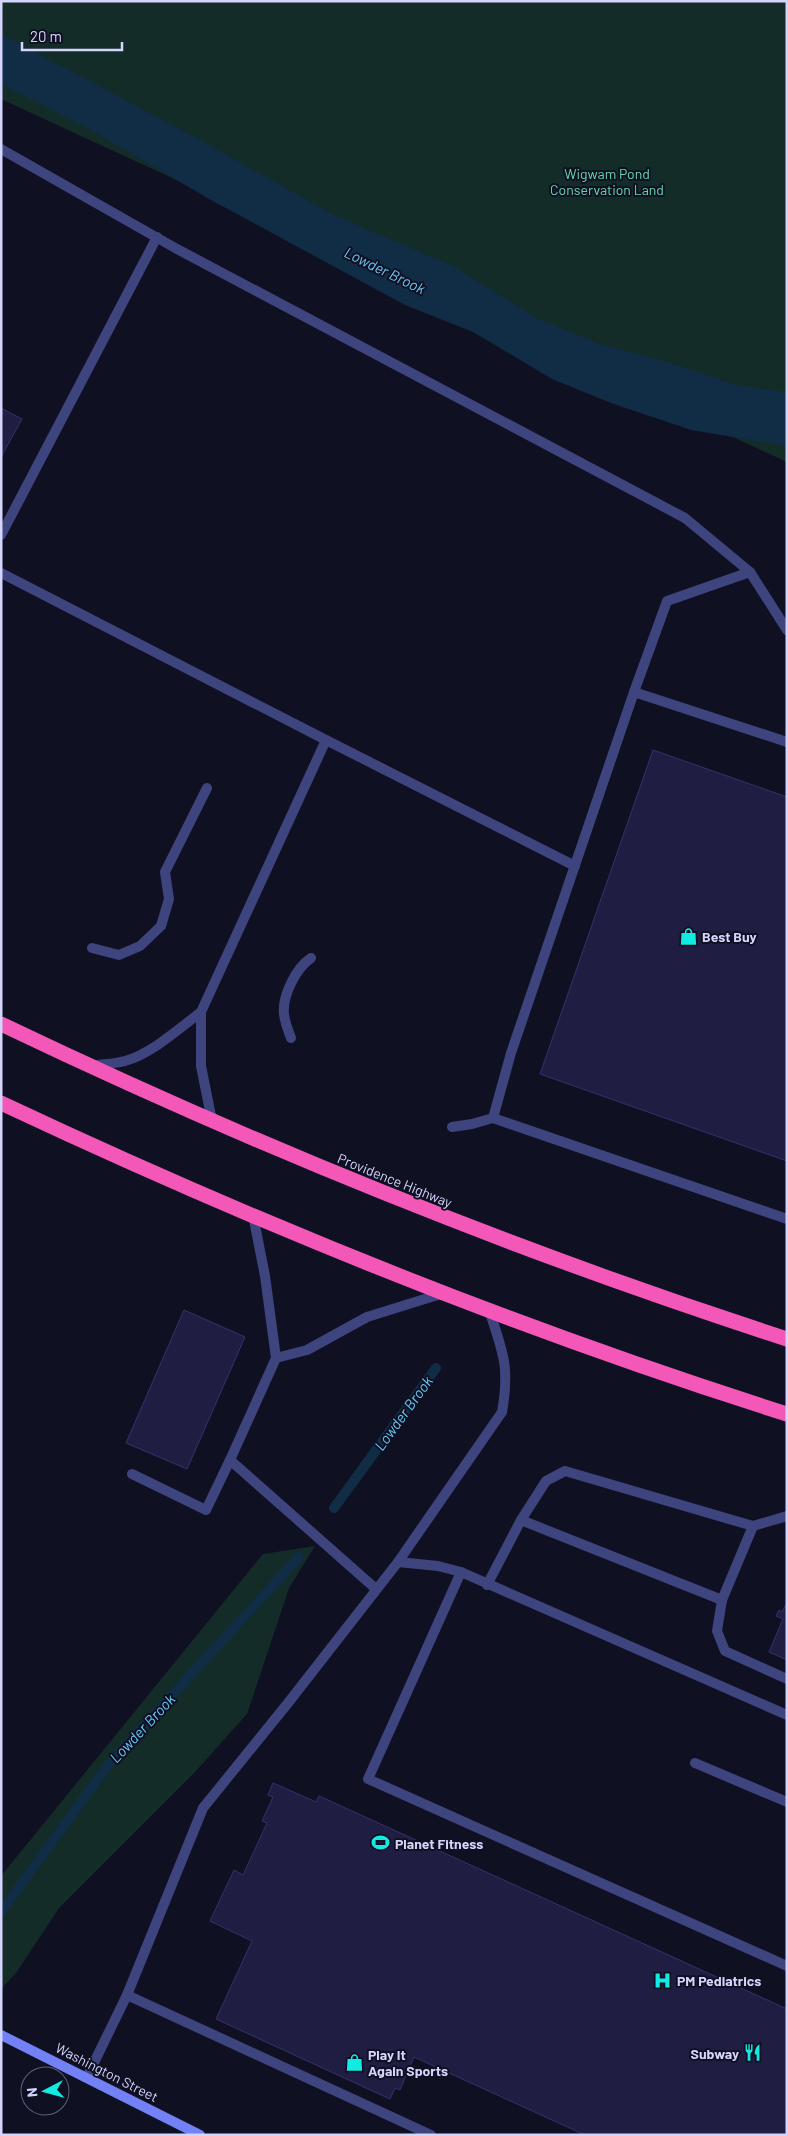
<svg xmlns="http://www.w3.org/2000/svg" width="788" height="2136" font-family="Barlow,sans-serif">
<style>
.green{fill:#132c28}
.water{fill:#112c45}
.lines{fill:none;stroke-linecap:round;stroke-linejoin:round}
.stream{stroke:#112c45;stroke-width:10}
.building{fill:#201d42;stroke:#35316c}
.lane{stroke:#3e447e;stroke-width:10}
.street{stroke:#3e447e;stroke-width:10}
.secondary{stroke:#7281f5;stroke-width:10}
.highway{stroke:#f358b8;stroke-width:15}
.labels{text-anchor:middle;dominant-baseline:central;stroke-width:4;stroke-linejoin:round;paint-order:stroke}
.park-label{font-size:14px;fill:#66d7ab;stroke:#101023}
.poi-label{font-size:14px;font-weight:bold;fill:#d4d5fc;stroke:#101023;text-anchor:start}
.street-label{font-size:14px;fill:#d4d5fc;stroke:#101023}
.water-label{font-size:15px;font-style:italic;fill:#6ac7f4;stroke:#101023}
</style>
<rect width="100%" height="100%" fill="#101023"/>
<g class="green">
<path d="M 1,1 L 787,1 L 787,462 L 1,99 Z"/>
<path d="M 315,1546 L 289,1588 L 247,1714 L 195,1772 L 59,1908 L 16,1973 L 1,1989 L 1,1876 L 263,1554 Z"/>
</g>
<path class="water" d="M 1,34 L 193,136 L 334,215 L 453,266 L 538,319 L 600,344 L 681,366 L 736,385 L 787,392 L 787,446 L 691,430 L 611,403 L 552,379 L 473,332 L 405,305 L 211,200 L 84,126 L 1,84 Z"/>
<g class="lines">
<g class="stream">
<path d="M 334,1508 L 436,1368"/>
<path d="M 1,1912 L 108,1765 L 299,1557"/>
</g>
</g>
<g class="building">
<path d="M 1,408 L 22,419 L 1,457 Z"/>
<path d="M 653,750 L 787,797 L 787,1161 L 540,1074 Z"/>
<path d="M 184,1310 L 245,1337 L 187,1469 L 126,1443 Z"/>
<path d="M 787,1602 L 787,1660 L 769,1652 L 783,1619 L 776,1616 L 779,1610 L 782,1612 Z"/>
<path d="M 273,1783 L 316,1802 L 319,1796 L 787,2009 L 787,2135 L 585,2135 L 414,2057 L 400,2090 L 395,2088 L 390,2099 L 216,2019 L 252,1941 L 210,1921 L 234,1870 L 243,1875 L 267,1823 L 262,1821 L 273,1797 L 268,1795 Z"/>
</g>
<g class="lines">
<g class="lane">
<path d="M 1,149 L 177,249 L 685,518 L 750,572 L 787,630"/>
<path d="M 1,535 L 157,237"/>
<path d="M 1,573 L 326,740"/>
<path d="M 634,692 L 667,601 L 750,572"/>
<path d="M 92,948 L 119,955 L 140,946 L 161,926 L 169,899 L 165,872 L 207,788"/>
<path d="M 291,1038 C 288,1030 285,1023 284,1014 C 282,996 296,968 311,958"/>
<path d="M 90,1066 C 102,1064 114,1064 125,1061 C 151,1054 180,1028 201,1012"/>
<path d="M 493,1118 L 511,1053 L 634,692 L 787,742"/>
<path d="M 212,1121 L 201,1066 L 201,1012 L 326,740 L 575,866"/>
<path d="M 452,1127 L 472,1124 L 493,1118 L 787,1219"/>
<path d="M 253,1215 L 265,1276 L 276,1358 L 230,1460 L 376,1589"/>
<path d="M 276,1358 L 307,1350 L 367,1317 L 444,1293"/>
<path d="M 132,1474 L 206,1510 L 230,1460"/>
<path d="M 753,1526 L 787,1516"/>
<path d="M 398,1562 L 438,1566 L 461,1572 L 787,1715"/>
<path d="M 461,1572 L 368,1779 L 787,1966"/>
<path d="M 487,1585 L 521,1520 L 546,1481 L 565,1471 L 753,1526 L 722,1600 L 521,1520"/>
<path d="M 722,1600 L 717,1631 L 725,1651 L 787,1679"/>
<path d="M 695,1763 L 787,1802"/>
<path d="M 127,1995 L 431,2135"/>
</g>
<path class="street" d="M 87,2077 L 127,1995 L 203,1808 L 288,1703 L 398,1562 L 502,1412 C 510,1367 503,1352 489,1310"/>
<path class="secondary" d="M 1,2035 L 200,2135"/>
<g class="highway">
<path d="M 1,1024 C 256,1146 518,1252 787,1339"/>
<path d="M 1,1103 C 256,1223 518,1329 787,1414"/>
</g>
</g>
<defs>
<symbol id="shop-bare" viewBox="-9 -9 18 18"><path d="M-5-2.5h2.3a2.7 3.5 0 0 1 5.4 0H5L5.5 6h-11ZM-1.5-2.5h3a1.5 2.3 0 0 0-3 0Z" fill="#11ebe3" stroke="#101023" stroke-width="2.5" paint-order="stroke"/></symbol>
<symbol id="stadium-bare" viewBox="-9 -9 18 18"><path d="M0-5a6.5 5 0 1 0 0 10a6.5 5 0 1 0 0-10ZM-3.5-1.8h7v3.6h-7Z" fill="#11ebe3" stroke="#101023" stroke-width="2.5" paint-order="stroke"/></symbol>
<symbol id="hospital-bare" viewBox="-9 -9 18 18"><path d="M-5-5h3v3.5h4V-5h3V5h-3V1.5h-4V5h-3Z" fill="#11ebe3" stroke="#101023" stroke-width="2.5" paint-order="stroke"/></symbol>
<symbol id="restaurant-bare" viewBox="-9 -9 18 18"><path d="M-5-6h1v4h1v-4h1v4h1v-4h1v5L-1.5 .5V6h-2V.5L-5-1ZM5-6V6H3V1.5H1.5Q1.5-4 5-6Z" fill="#11ebe3" stroke="#101023" stroke-width="2.5" paint-order="stroke"/></symbol>
</defs>
<g fill-rule="evenodd">
<use href="#shop-bare" x="676" y="924" width="25" height="25"/>
<use href="#stadium-bare" x="368" y="1830" width="25" height="25"/>
<use href="#hospital-bare" x="650" y="1968" width="25" height="25"/>
<use href="#restaurant-bare" x="740" y="2040" width="25" height="25"/>
<use href="#shop-bare" x="342" y="2050" width="25" height="25"/>
</g>
<g class="labels">
<g class="park-label">
<text x="607" y="173">Wigwam Pond<tspan x="607" dy="16">Conservation Land</tspan></text>
</g>
<g class="poi-label">
<text x="702" y="936">Best Buy</text>
<text x="395" y="1843">Planet Fitness</text>
<text x="677" y="1980">PM Pediatrics</text>
<text x="739" y="2053" text-anchor="end">Subway</text>
<text x="368" y="2054">Play It<tspan x="368" dy="16">Again Sports</tspan></text>
</g>
<g class="street-label">
<text transform="translate(395 1180) rotate(22)">Providence Highway</text>
<text transform="translate(107 2072) rotate(27)">Washington Street</text>
</g>
<g class="water-label">
<text transform="translate(385 270) rotate(26)">Lowder Brook</text>
<text transform="translate(403 1413) rotate(-54)">Lowder Brook</text>
<text transform="translate(142 1728) rotate(-47)">Lowder Brook</text>
</g>
</g>
<rect width="788" height="2136" fill="none" stroke="#d4d5fc" stroke-width="5"/>
<g transform="translate(45 2091) rotate(264)"><circle r="24" fill="#101023" stroke="#5e5f7a"/>
<path d="M0-4L9 19L0 12L-9 19Z" fill="#11ebe3"/>
<text y="-8" font-size="14" font-weight="bold" text-anchor="middle" fill="#d4d5fc">N</text>
</g>
<path d="M22 42v8h100v-8" fill="none" stroke="#d4d5fc" stroke-width="2.5"/>
<text x="30" y="42" font-size="15" fill="#d4d5fc" stroke="#101023" stroke-width="4" paint-order="stroke">20 m</text>
</svg>
